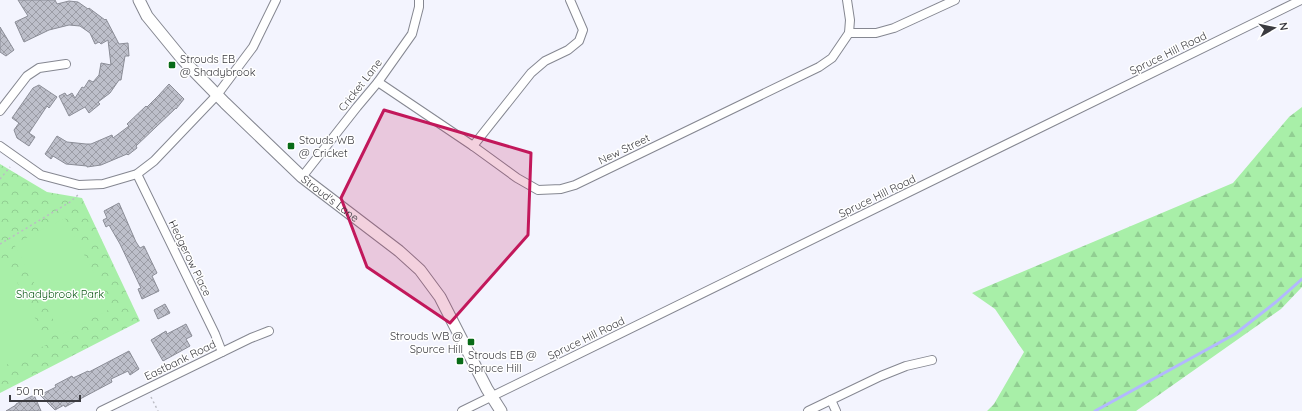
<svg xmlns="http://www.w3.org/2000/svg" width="1302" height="411" font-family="Quicksand,sans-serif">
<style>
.forest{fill:url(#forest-firs)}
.park{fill:url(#park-crowns)}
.pitch{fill:#a8efa8}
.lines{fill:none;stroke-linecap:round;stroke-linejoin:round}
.stream{stroke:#b2b8fe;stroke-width:3}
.building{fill:url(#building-cross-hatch);stroke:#8b8d97}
.street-casing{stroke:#858791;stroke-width:10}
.secondary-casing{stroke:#858791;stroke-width:13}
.path{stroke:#bbbcc4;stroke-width:1.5;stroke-dasharray:2 3;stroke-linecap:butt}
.street{stroke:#fff;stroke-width:8}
.secondary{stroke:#fff;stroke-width:11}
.marked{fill:#c2185b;fill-opacity:0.2;stroke:#c2185b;stroke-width:3;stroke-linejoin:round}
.poi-dot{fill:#086b17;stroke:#fff;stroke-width:1.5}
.labels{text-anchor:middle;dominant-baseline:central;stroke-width:3;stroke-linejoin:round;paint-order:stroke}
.street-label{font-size:11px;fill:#3a3a3f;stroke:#fff}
.poi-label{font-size:11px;fill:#3a3a3f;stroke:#fff;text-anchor:start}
.park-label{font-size:11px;fill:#0b5915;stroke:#fff}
</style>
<defs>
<pattern id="forest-firs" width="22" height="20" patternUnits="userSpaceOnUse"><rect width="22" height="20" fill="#a8efa8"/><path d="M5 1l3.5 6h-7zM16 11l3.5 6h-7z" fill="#91ce92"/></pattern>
<pattern id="park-crowns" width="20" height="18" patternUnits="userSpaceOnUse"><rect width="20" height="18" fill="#a8efa8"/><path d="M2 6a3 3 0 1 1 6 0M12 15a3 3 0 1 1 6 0" fill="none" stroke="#91ce92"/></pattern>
<pattern id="building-cross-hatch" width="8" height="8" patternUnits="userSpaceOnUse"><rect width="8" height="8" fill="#bdbfca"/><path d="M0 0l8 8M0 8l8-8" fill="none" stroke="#9b9ca5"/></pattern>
</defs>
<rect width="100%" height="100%" fill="#f3f4fe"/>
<path class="forest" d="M 1302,107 L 1302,287 L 1281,309 L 1136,411 L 987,411 L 994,404 L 1024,352 L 995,309 L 972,293 L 1233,183 L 1289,117 Z"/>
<path class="park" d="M 0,164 L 47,192 L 82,198 L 140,321 L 0,393 Z"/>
<g class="pitch">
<path d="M 65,218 L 112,308 L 61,335 L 14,244 Z"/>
<path d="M 8,264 L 48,344 L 0,368 L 0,268 Z"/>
</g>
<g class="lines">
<path class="stream" d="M 1095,411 L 1235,334 L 1276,302 L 1302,279"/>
</g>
<g class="building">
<path d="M 18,0 L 55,0 L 57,4 L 69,1 L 78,2 L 88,9 L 89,8 L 105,20 L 106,19 L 119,44 L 128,43 L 129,56 L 125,56 L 121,80 L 119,80 L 110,93 L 98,102 L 100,104 L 89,113 L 85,107 L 69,116 L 59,96 L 65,93 L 67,96 L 72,93 L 75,98 L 82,87 L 84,88 L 89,80 L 93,82 L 99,75 L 101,63 L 111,65 L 108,40 L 101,44 L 99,42 L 95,44 L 90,33 L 80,26 L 69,25 L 49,30 L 24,42 L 15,22 L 28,16 Z"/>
<path d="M 0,27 L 14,50 L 6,56 L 0,52 Z"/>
<path d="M 169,84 L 184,99 L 176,109 L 176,108 L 136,146 L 137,148 L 128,155 L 127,154 L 101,165 L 87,167 L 87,166 L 66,164 L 53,156 L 51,159 L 45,154 L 57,136 L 67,142 L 86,144 L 91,144 L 112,135 L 113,138 L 129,126 L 127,124 L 146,106 L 147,107 L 159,95 Z"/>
<path d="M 39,85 L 57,97 L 49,108 L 47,106 L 29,133 L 35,137 L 29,146 L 17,138 L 14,130 L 19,123 L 12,118 L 33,88 Z"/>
<path d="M 119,203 L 136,242 L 140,248 L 144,246 L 157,273 L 152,276 L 159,291 L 142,299 L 138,289 L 141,288 L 120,244 L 109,225 L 106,227 L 103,220 L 107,218 L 104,211 Z"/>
<path d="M 165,304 L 170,313 L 158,319 L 154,310 Z"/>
<path d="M 186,324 L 192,336 L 186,339 L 190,346 L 163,361 L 151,340 L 166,331 L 167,334 Z"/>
<path d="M 129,351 L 139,369 L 130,375 L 128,371 L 111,379 L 112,382 L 65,407 L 64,405 L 55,410 L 40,395 L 56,387 L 55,385 L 72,376 L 73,378 L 88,371 L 89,372 Z"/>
<path d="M 34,395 L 41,411 L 6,411 L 16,405 L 16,404 Z"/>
</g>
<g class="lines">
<defs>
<g id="street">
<path d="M 849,33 L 876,33 L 894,28 L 955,0"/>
<path d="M 378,82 L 473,146 L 517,178 L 538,190 L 561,189 L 575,185 L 819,67 L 832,58 L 849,33 L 850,20 L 847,0"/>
<path d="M 0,111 L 27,76 L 39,68 L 66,64"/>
<path d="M 0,146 L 41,175 L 79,185 L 103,184 L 137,174 L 154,161 L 217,95 L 253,47 L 276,0"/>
<path d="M 473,146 L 531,73 L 545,61 L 568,50 L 579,41 L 583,30 L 570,0"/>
<path d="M 137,174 L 215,334 L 222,352"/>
<path d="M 302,177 L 357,107 L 378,82 L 412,34 L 419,7 L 419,0"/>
<path d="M 831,400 L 836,411"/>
<path d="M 101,411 L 251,338 L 269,331"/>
<path d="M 462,411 L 1301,0"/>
<path d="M 808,411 L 881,376 L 906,366 L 932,360"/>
</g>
<g id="secondary">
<path id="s1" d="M 139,0 L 147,16 L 183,60 L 225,103 L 302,177 L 399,251 L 420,270 L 440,297 L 487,389 L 501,411"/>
</g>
</defs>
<use href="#street" class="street-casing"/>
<use href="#secondary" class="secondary-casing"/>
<g class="path">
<path d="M 0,179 L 10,167"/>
<path d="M 0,244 L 70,202 L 78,195"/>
<path d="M 151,397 L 158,411"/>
</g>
<use href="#street" class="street"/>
<use href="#secondary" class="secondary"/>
</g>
<path class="marked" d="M 384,110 L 531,153 L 528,235 L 450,323 L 367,267 L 341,198 Z"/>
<g class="poi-dot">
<rect x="168" y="61" width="8" height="8" rx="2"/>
<rect x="287" y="142" width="8" height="8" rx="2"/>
<rect x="467" y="338" width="8" height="8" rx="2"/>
<rect x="456" y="357" width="8" height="8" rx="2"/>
</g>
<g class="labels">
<g class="street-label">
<text transform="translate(1168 53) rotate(-26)">Spruce Hill Road</text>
<text transform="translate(360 85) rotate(-52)">Cricket Lane</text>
<text transform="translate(624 149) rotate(-26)">New Street</text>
<text transform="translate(877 196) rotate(-26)">Spruce Hill Road</text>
<text stroke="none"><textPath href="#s1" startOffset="277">Stroud's Lane</textPath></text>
<text transform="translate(190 258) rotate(64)">Hedgerow Place</text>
<text transform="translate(586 338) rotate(-26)">Spruce Hill Road</text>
<text transform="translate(180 360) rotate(-26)">Eastbank Road</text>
</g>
<g class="poi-label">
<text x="180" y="59">Strouds EB<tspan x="180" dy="13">@ Shadybrook</tspan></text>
<text x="299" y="140">Stouds WB<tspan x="299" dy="13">@ Cricket</tspan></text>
<text x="463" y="336" text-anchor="end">Strouds WB @<tspan x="463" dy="13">Spurce Hill</tspan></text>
<text x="468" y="355">Strouds EB @<tspan x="468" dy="13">Spruce Hill</tspan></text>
</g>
<g class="park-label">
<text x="60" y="294">Shadybrook Park</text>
</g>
</g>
<g transform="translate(1274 28) rotate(81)" stroke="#ffffff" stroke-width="3" paint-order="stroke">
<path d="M0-3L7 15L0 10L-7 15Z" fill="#3a3a3f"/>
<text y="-6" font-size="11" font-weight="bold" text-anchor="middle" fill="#3a3a3f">N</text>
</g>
<path d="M10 395v6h70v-6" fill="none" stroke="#3a3a3f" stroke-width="2"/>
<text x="16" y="395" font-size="12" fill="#3a3a3f" stroke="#ffffff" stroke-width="3" paint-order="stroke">50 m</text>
</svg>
